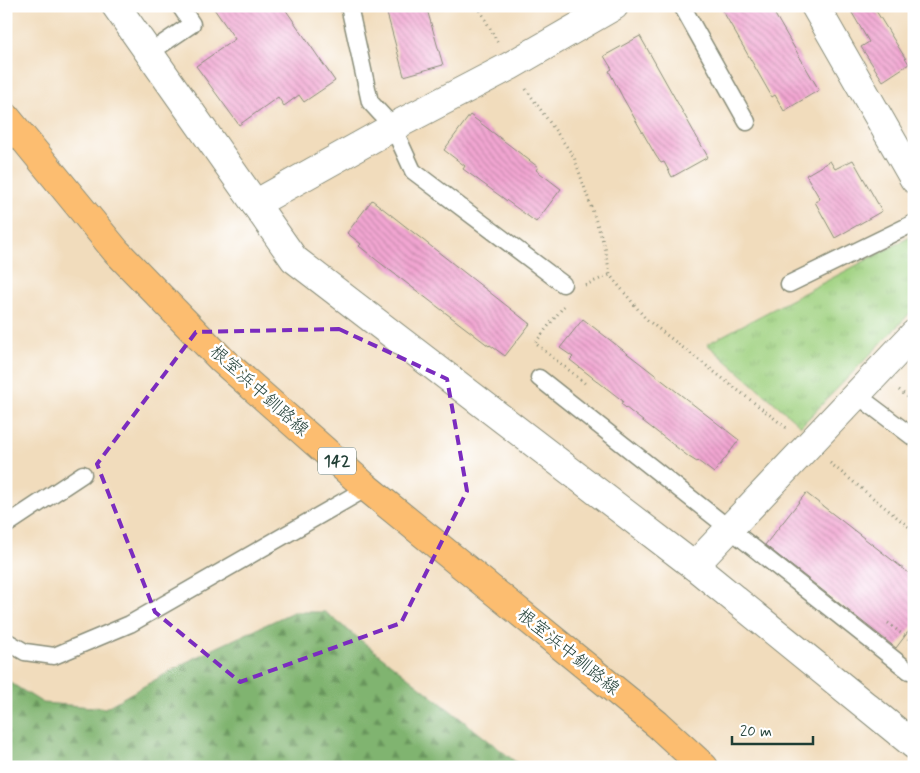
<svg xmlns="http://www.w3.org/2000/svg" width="920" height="773" font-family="Mynerve,'Klee One',sans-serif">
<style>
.forest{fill:url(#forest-firs);stroke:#507852}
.park{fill:url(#park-tufts);stroke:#60885a}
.building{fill:url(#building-back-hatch)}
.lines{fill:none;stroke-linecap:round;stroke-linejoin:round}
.service-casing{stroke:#888c78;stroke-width:19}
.minor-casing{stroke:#888c78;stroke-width:30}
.primary-casing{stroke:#888c78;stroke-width:30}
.path{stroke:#888c78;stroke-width:3;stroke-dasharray:1 4;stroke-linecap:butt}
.service{stroke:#fff;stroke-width:16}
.minor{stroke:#fff;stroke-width:28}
.primary{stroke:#fcbd6f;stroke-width:28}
.marked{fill:none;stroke:#7b2cbf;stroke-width:4;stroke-dasharray:10 6;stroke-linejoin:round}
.labels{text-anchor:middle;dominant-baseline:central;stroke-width:5;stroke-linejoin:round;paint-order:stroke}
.shield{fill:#fff;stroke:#627771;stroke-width:1}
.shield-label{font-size:16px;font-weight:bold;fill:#1f3d34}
.street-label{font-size:18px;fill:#1f3d34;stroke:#fff}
</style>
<defs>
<pattern id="forest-firs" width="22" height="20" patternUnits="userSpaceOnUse" patternTransform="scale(1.25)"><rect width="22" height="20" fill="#80b46f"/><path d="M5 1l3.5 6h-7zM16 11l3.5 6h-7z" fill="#68945c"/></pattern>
<pattern id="park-tufts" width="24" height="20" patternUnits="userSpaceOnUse" patternTransform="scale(1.25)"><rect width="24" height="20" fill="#a0d281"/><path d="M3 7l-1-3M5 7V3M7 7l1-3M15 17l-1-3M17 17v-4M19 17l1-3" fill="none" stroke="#89b570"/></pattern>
<pattern id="building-back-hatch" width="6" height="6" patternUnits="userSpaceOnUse" patternTransform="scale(1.25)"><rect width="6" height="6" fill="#f2a6d2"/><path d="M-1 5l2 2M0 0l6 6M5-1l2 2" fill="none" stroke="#c388ab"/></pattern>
</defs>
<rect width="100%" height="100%" fill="#fff"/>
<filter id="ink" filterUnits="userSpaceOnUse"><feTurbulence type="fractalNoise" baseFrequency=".02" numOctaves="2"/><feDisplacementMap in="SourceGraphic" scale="10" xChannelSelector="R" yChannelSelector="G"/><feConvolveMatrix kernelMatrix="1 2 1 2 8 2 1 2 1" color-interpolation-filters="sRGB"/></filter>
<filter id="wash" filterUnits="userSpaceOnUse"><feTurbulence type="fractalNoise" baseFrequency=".0096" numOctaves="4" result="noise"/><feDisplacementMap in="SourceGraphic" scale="20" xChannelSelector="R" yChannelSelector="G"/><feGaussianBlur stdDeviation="1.12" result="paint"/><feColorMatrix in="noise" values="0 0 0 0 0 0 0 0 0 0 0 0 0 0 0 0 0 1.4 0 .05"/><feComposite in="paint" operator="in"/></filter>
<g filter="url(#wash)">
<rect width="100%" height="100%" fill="#f1dcbc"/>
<path class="forest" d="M 293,612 L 325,612 L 522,767 L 6,767 L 6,680 L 43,703 L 105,708 L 194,658 Z"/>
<path class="park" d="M 914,235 L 914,309 L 801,426 L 707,344 Z"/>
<g id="blocks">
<g class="building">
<path d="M 212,6 L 283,6 L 335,81 L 304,102 L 299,95 L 284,106 L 278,97 L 239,125 L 196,66 L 235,39 Z"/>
<path d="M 385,6 L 426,6 L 443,65 L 404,76 Z"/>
<path d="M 720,6 L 770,6 L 819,90 L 784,111 L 775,95 L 772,97 Z"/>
<path d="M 848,6 L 873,6 L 909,64 L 883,81 L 861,47 L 869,42 Z"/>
<path d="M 640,36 L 708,157 L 672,177 L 664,162 L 661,163 L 656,156 L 623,98 L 609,71 L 612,69 L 604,56 Z"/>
<path d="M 470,115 L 538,167 L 536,170 L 561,189 L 536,222 L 463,169 L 465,166 L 444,150 Z"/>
<path d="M 853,160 L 882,211 L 835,238 L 815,202 L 820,199 L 806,175 L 830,161 L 835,169 Z"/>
<path d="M 372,200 L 530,324 L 505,356 L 490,345 L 489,346 L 379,262 L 359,246 L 361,244 L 347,233 Z"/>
<path d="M 583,319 L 739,440 L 714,473 L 698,461 L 697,462 L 689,457 L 621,404 L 623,401 L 570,360 L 573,357 L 560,348 Z"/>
<path d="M 806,493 L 914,577 L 914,624 L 896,648 L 765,545 Z"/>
</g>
</g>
</g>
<g filter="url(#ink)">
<use href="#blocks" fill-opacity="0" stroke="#888c78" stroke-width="1"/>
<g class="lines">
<defs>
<g id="service">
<path d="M 349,6 L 370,102 L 393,127 L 413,171 L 563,284"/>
<path d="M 682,6 L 747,122"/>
<path d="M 149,53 L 192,24 L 180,6"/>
<path d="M 789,284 L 914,223"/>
<path d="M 539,378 L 909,671"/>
<path d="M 857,395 L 914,438"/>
<path d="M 6,525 L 83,474"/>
<path d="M 6,641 L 25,652 L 54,656 L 130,624 L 367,488"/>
</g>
<g id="minor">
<path d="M 116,6 L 294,259 L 694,566 L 914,745"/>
<path d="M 815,6 L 914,179"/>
<path d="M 255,204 L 393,127 L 510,66 L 614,6"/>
<path d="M 694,566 L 914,334"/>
</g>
<path id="primary" d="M 6,117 L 116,251 L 222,360 L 367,488 L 657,724 L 704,767"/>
</defs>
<use href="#service" class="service-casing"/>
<use href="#minor" class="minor-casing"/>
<use href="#primary" class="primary-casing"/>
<g class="path">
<path d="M 478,6 L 498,43"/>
<path d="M 526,89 L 574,157 L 605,247 L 610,275 L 646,319 L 788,429"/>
<path d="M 585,285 L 610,275"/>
<path d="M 564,306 L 535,343 L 587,385"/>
<path d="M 899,390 L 914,402"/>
<path d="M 830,463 L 914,531"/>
<path d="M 888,623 L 914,643"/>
</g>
<use href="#service" class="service"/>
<use href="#minor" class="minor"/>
<use href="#primary" class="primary"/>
</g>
</g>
<path class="marked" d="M 339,329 L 447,379 L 467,491 L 401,623 L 240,682 L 155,612 L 97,464 L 196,332 Z"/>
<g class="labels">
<rect class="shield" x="318" y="447.5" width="38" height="27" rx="4"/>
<g class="shield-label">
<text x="337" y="461">142</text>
</g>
<g class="street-label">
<text transform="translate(259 391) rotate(42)">根室浜中釧路線</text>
<text transform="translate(568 652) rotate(39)">根室浜中釧路線</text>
</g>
</g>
<rect width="920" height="773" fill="none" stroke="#fff" stroke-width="25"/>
<path d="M732 736v8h81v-8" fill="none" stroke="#1f3d34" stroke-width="2.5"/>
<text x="740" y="736" font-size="15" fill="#1f3d34" stroke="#ffffff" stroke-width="4" paint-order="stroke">20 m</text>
</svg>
